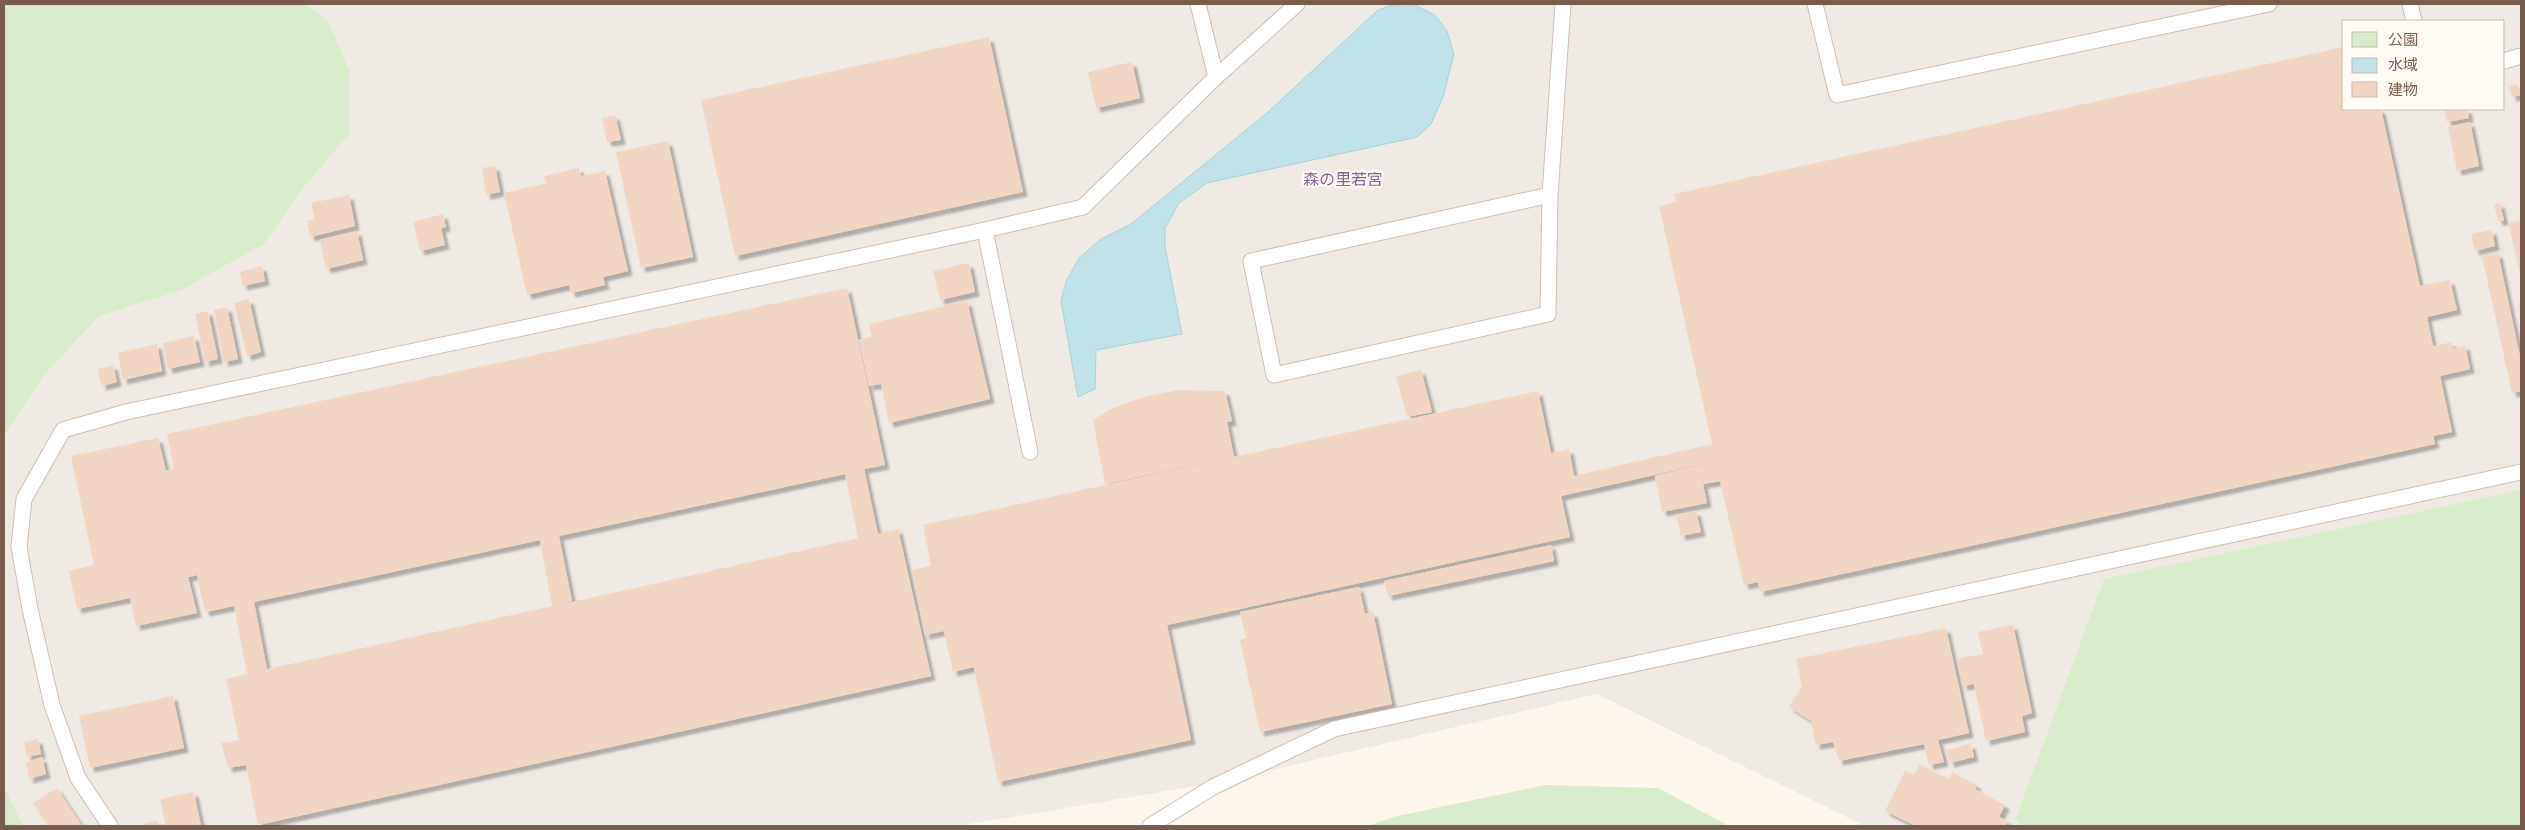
<svg xmlns="http://www.w3.org/2000/svg" width="2525" height="830" font-family="Cabin,'Noto Sans JP',sans-serif">
<style>
.industrial{fill:#efe9e4;fill-rule:evenodd}
.green{fill:#d8ecc9}
.water{fill:#bfe3e8;stroke:#a5d3da}
.building{fill:#f3d5c3;fill-rule:evenodd;filter:url(#shadow)}
.lines{fill:none;stroke-linecap:round;stroke-linejoin:round}
.service-casing{stroke:#d1beb0;stroke-width:17}
.service{stroke:#fff;stroke-width:15}
.labels{text-anchor:middle;dominant-baseline:central;stroke-width:4.5;stroke-linejoin:round;paint-order:stroke}
.neighbourhood-label{font-size:16px;fill:#846695;stroke:#fffaf3}
</style>
<defs>
<filter id="shadow"><feDropShadow dx="4.5" dy="4.5" stdDeviation="1" flood-color="#0004"/></filter>
</defs>
<rect width="100%" height="100%" fill="#fdf6ec"/>
<path class="industrial" d="M 277,4 L 2521,4 L 2521,826 L 1865,826 L 1597,694 L 1220,782 L 957,826 L 4,826 L 4,351 ZM 2344,21 L 2504,21 L 2504,109 L 2344,109 Z"/>
<g class="green">
<path d="M 4,4 L 307,4 L 328,21 L 350,73 L 349,134 L 302,189 L 264,244 L 181,290 L 99,316 L 43,376 L 4,436 Z"/>
<path d="M 2521,490 L 2521,826 L 2020,826 L 2016,818 L 2104,579 Z"/>
<path d="M 1545,785 L 1658,788 L 1729,826 L 1368,826 L 1393,817 Z"/>
<path d="M 4,787 L 23,826 L 4,826 Z"/>
</g>
<path class="water" d="M 1413,4 L 1435,15 L 1447,31 L 1454,54 L 1443,97 L 1431,124 L 1417,137 L 1207,183 L 1179,203 L 1165,228 L 1165,247 L 1182,334 L 1096,350 L 1095,389 L 1078,397 L 1061,301 L 1066,282 L 1079,258 L 1101,239 L 1131,224 L 1267,113 L 1378,10 L 1393,5 Z"/>
<g class="building">
<path d="M 989,37 L 1023,192 L 735,256 L 701,100 Z"/>
<path d="M 2344,47 L 2344,109 L 2381,109 L 2420,286 L 2450,280 L 2457,310 L 2427,317 L 2433,346 L 2452,342 L 2453,349 L 2465,345 L 2470,369 L 2440,376 L 2452,432 L 2433,436 L 2435,444 L 1760,592 L 1758,582 L 1744,585 L 1720,481 L 1703,484 L 1707,503 L 1662,512 L 1655,476 L 1716,461 L 1561,496 L 1570,537 L 1167,625 L 1191,740 L 998,782 L 974,667 L 953,672 L 944,631 L 925,635 L 912,570 L 931,566 L 923,525 L 1224,459 L 1105,484 L 1093,420 L 1113,408 L 1144,397 L 1179,390 L 1225,391 L 1232,421 L 1227,422 L 1234,457 L 1538,391 L 1551,453 L 1569,449 L 1574,476 L 1712,444 L 1659,206 L 1676,202 L 1674,194 Z"/>
<path d="M 1132,62 L 1140,98 L 1096,108 L 1088,72 Z"/>
<path d="M 2518,84 L 2521,95 L 2512,97 L 2509,86 Z"/>
<path d="M 2444,109 L 2467,109 L 2469,118 L 2447,122 Z"/>
<path d="M 615,115 L 621,140 L 607,142 L 602,118 Z"/>
<path d="M 2470,122 L 2479,166 L 2457,171 L 2448,127 Z"/>
<path d="M 668,141 L 693,257 L 641,268 L 616,152 Z"/>
<path d="M 495,166 L 500,192 L 486,195 L 482,168 Z"/>
<path d="M 579,168 L 581,176 L 605,171 L 628,271 L 603,277 L 605,285 L 571,293 L 569,285 L 527,295 L 504,193 L 547,183 L 544,176 Z"/>
<path d="M 349,195 L 355,226 L 310,237 L 307,221 L 315,219 L 311,203 Z"/>
<path d="M 2500,203 L 2504,221 L 2498,221 L 2494,204 Z"/>
<path d="M 443,214 L 446,227 L 441,228 L 445,245 L 420,251 L 413,222 Z"/>
<path d="M 2521,220 L 2521,277 L 2508,223 Z"/>
<path d="M 2492,230 L 2495,246 L 2475,251 L 2471,234 Z"/>
<path d="M 357,231 L 363,260 L 326,269 L 320,240 Z"/>
<path d="M 2498,253 L 2521,361 L 2521,391 L 2512,393 L 2482,256 Z"/>
<path d="M 969,263 L 975,292 L 940,300 L 933,271 Z"/>
<path d="M 262,266 L 265,281 L 243,286 L 240,272 Z"/>
<path d="M 847,288 L 885,465 L 864,469 L 878,534 L 898,529 L 931,676 L 258,825 L 246,765 L 228,768 L 221,743 L 239,740 L 226,679 L 247,674 L 234,606 L 205,612 L 197,575 L 188,577 L 197,613 L 136,626 L 130,598 L 77,609 L 69,571 L 94,565 L 71,456 L 158,438 L 166,471 L 174,469 L 167,434 ZM 845,474 L 858,538 L 564,604 L 572,601 L 559,536 ZM 540,540 L 552,606 L 259,671 L 267,669 L 254,602 Z"/>
<path d="M 249,299 L 261,352 L 247,356 L 234,303 Z"/>
<path d="M 967,301 L 990,399 L 889,423 L 881,384 L 869,386 L 859,340 L 872,337 L 869,324 Z"/>
<path d="M 227,307 L 238,359 L 224,362 L 214,310 Z"/>
<path d="M 208,311 L 218,359 L 205,362 L 195,314 Z"/>
<path d="M 194,336 L 200,362 L 168,369 L 163,343 Z"/>
<path d="M 157,344 L 162,371 L 123,380 L 118,353 Z"/>
<path d="M 113,365 L 117,382 L 102,386 L 97,369 Z"/>
<path d="M 1421,370 L 1432,412 L 1407,417 L 1396,376 Z"/>
<path d="M 1696,511 L 1701,532 L 1681,536 L 1676,515 Z"/>
<path d="M 1551,545 L 1554,561 L 1388,596 L 1384,581 Z"/>
<path d="M 1359,587 L 1365,614 L 1373,612 L 1392,704 L 1260,732 L 1240,640 L 1246,638 L 1240,612 Z"/>
<path d="M 2013,625 L 2032,713 L 2022,716 L 2025,732 L 1986,741 L 1974,684 L 1963,686 L 1957,659 L 1983,654 L 1978,632 Z"/>
<path d="M 1946,628 L 1969,733 L 1938,740 L 1944,762 L 1929,765 L 1924,744 L 1839,761 L 1833,742 L 1816,745 L 1811,721 L 1789,707 L 1802,687 L 1796,659 Z"/>
<path d="M 173,696 L 184,748 L 90,768 L 79,716 Z"/>
<path d="M 38,739 L 41,754 L 27,757 L 24,742 Z"/>
<path d="M 1971,744 L 1974,757 L 1950,763 L 1946,750 Z"/>
<path d="M 42,757 L 46,774 L 29,779 L 26,762 Z"/>
<path d="M 1919,764 L 1949,779 L 1952,772 L 1977,785 L 1975,789 L 2005,805 L 1999,817 L 2008,821 L 2005,826 L 1916,826 L 1885,811 L 1905,771 L 1914,775 Z"/>
<path d="M 57,788 L 82,826 L 48,826 L 33,803 Z"/>
<path d="M 194,792 L 201,826 L 166,826 L 160,799 Z"/>
<path d="M 158,821 L 159,826 L 146,826 L 145,823 Z"/>
</g>
<g class="lines">
<defs>
<g id="service">
<path d="M 1198,4 L 1216,77"/>
<path d="M 1815,4 L 1837,95 L 2269,4"/>
<path d="M 2410,4 L 2414,21"/>
<path d="M 2504,61 L 2521,56"/>
<path d="M 1550,195 L 1251,261 L 1274,375 L 1548,314 L 1550,195 L 1563,4"/>
<path d="M 985,230 L 1030,452"/>
<path d="M 110,826 L 78,778 L 52,705 L 30,609 L 19,547 L 24,499 L 63,430 L 126,412 L 985,230 L 1083,207 L 1216,77 L 1297,4"/>
<path d="M 1150,826 L 1213,787 L 1334,729 L 2521,472"/>
</g>
</defs>
<use href="#service" class="service-casing"/>
<use href="#service" class="service"/>
</g>
<g class="labels">
<g class="neighbourhood-label">
<text x="1343" y="179">森の里若宮</text>
</g>
</g>
<rect width="2525" height="830" fill="none" stroke="#7a5c4d" stroke-width="10"/>
<rect x="2342" y="20" width="162" height="90" fill="#fffaf3" stroke="#cabbb1"/>
<rect x="2352" y="32" width="25" height="15" fill="#d8ecc9" stroke="#cabbb1"/>
<text x="2388" y="45" font-size="15" fill="#7a5c4d">公園</text>
<rect x="2352" y="58" width="25" height="15" fill="#bfe3e8" stroke="#cabbb1"/>
<text x="2388" y="70" font-size="15" fill="#7a5c4d">水域</text>
<rect x="2352" y="82" width="25" height="15" fill="#f3d5c3" stroke="#cabbb1"/>
<text x="2388" y="95" font-size="15" fill="#7a5c4d">建物</text>
</svg>
